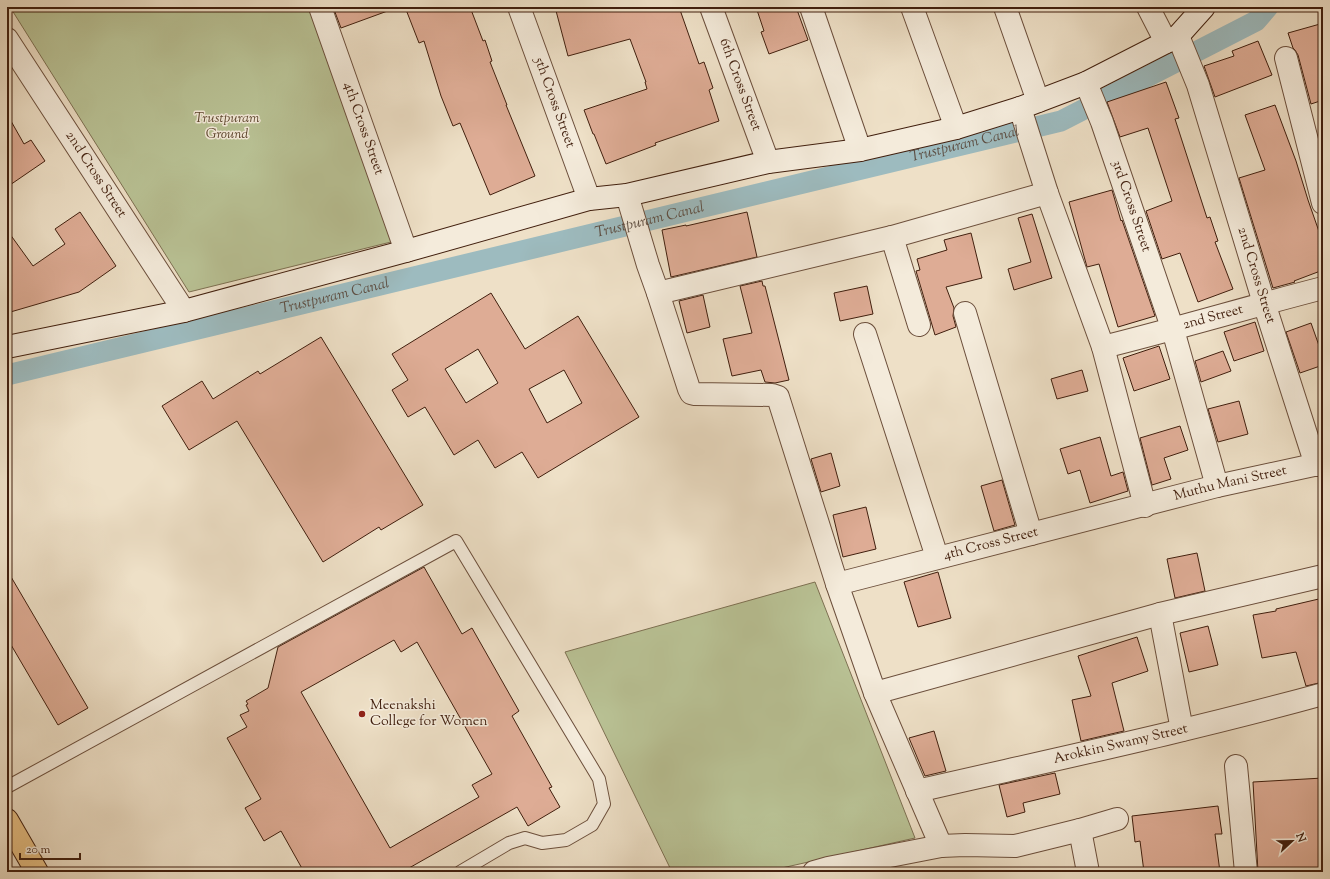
<svg xmlns="http://www.w3.org/2000/svg" width="1330" height="879" font-family="'Sorts Mill Goudy',serif">
<style>
.green{fill:#b9c295;stroke:#7d7052}
.lines{fill:none;stroke-linecap:round;stroke-linejoin:round}
.canal{stroke:#9dbbbf;stroke-width:21}
.building{fill:#deac95;stroke:#411f0e;fill-rule:evenodd}
.lane-casing{stroke:#6c4f3c;stroke-width:14}
.street-casing{stroke:#6c4f3c;stroke-width:24}
.secondary-casing{stroke:#411f0e;stroke-width:24}
.primary-casing{stroke:#411f0e;stroke-width:24}
.lane{stroke:#f4ebdb;stroke-width:12}
.street{stroke:#f4ebdb;stroke-width:22}
.secondary{stroke:#f4ebdb;stroke-width:22}
.primary{stroke:#e7c084;stroke-width:22}
.poi-dot{fill:#8f2418;stroke:#f4ebdb;stroke-width:1.5}
.labels{text-anchor:middle;dominant-baseline:central;stroke-width:3;stroke-linejoin:round;paint-order:stroke}
.street-label{font-size:14px;fill:#411f0e;stroke:#f4ebdb}
.park-label{font-size:14px;font-style:italic;fill:#5f4830;stroke:#f4ebdb}
.poi-label{font-size:14px;fill:#411f0e;stroke:#f4ebdb;text-anchor:start}
.water-label{font-size:15px;font-style:italic;fill:#5d4e43;stroke:#f4ebdb}
</style>
<rect width="100%" height="100%" fill="#eee0c7"/>
<filter id="stains"><feTurbulence type="fractalNoise" baseFrequency=".005" numOctaves="4"/><feColorMatrix values="0 0 0 0 .2 0 0 0 0 .09 0 0 0 0 .02 0 0 0 .5 -.17"/></filter>
<radialGradient id="worn" r=".72"><stop offset=".6" stop-color="#630" stop-opacity="0"/><stop offset="1" stop-color="#630" stop-opacity=".3"/></radialGradient>
<g class="green">
<path d="M 10,7 L 311,7 L 395,241 L 189,292 Z"/>
<path d="M 815,582 L 915,838 L 764,872 L 672,872 L 565,652 Z"/>
</g>
<g class="lines">
<path class="canal" id="s1" d="M 7,375 L 1061,121 L 1256,21 L 1268,7"/>
</g>
<g class="building">
<path d="M 333,7 L 393,7 L 393,9 L 341,28 Z"/>
<path d="M 405,7 L 470,7 L 483,41 L 485,40 L 492,61 L 490,62 L 507,105 L 506,105 L 535,176 L 490,195 L 460,123 L 453,126 L 441,96 L 424,41 L 419,43 Z"/>
<path d="M 555,7 L 679,7 L 699,64 L 704,62 L 713,88 L 709,90 L 719,121 L 655,143 L 656,145 L 606,164 L 594,134 L 593,134 L 584,110 L 647,89 L 645,82 L 646,82 L 630,39 L 568,56 Z"/>
<path d="M 756,7 L 796,7 L 808,40 L 769,54 L 761,32 L 764,31 Z"/>
<path d="M 1320,24 L 1323,34 L 1323,100 L 1311,104 L 1298,55 L 1295,50 L 1293,48 L 1288,33 Z"/>
<path d="M 1258,41 L 1272,75 L 1215,97 L 1204,66 L 1234,56 L 1232,51 Z"/>
<path d="M 1166,82 L 1179,118 L 1175,119 L 1207,218 L 1210,217 L 1218,241 L 1215,242 L 1233,289 L 1198,302 L 1180,253 L 1162,259 L 1146,211 L 1172,201 L 1148,128 L 1120,137 L 1107,102 Z"/>
<path d="M 1275,105 L 1296,161 L 1308,200 L 1323,243 L 1323,270 L 1294,281 L 1295,282 L 1273,288 L 1239,178 L 1265,170 L 1245,115 Z"/>
<path d="M 7,114 L 24,144 L 31,140 L 45,161 L 7,187 Z"/>
<path d="M 1112,190 L 1121,221 L 1122,220 L 1155,316 L 1118,327 L 1099,264 L 1087,267 L 1069,202 Z"/>
<path d="M 80,212 L 116,266 L 79,292 L 7,313 L 7,230 L 33,266 L 65,244 L 55,229 Z"/>
<path d="M 747,212 L 757,257 L 671,277 L 662,230 L 686,225 L 686,226 Z"/>
<path d="M 1032,214 L 1052,278 L 1014,290 L 1008,269 L 1031,262 L 1018,218 Z"/>
<path d="M 971,233 L 982,278 L 946,287 L 954,308 L 953,316 L 956,327 L 935,335 L 916,271 L 920,270 L 917,259 L 947,250 L 944,240 Z"/>
<path d="M 762,281 L 763,286 L 765,286 L 789,380 L 775,383 L 765,382 L 761,370 L 732,376 L 723,339 L 752,333 L 740,286 Z"/>
<path d="M 867,286 L 873,314 L 840,321 L 834,293 Z"/>
<path d="M 491,293 L 525,349 L 578,316 L 639,417 L 538,478 L 522,452 L 495,468 L 478,440 L 454,455 L 425,407 L 408,417 L 392,390 L 408,380 L 392,354 ZM 478,349 L 498,383 L 466,403 L 445,369 ZM 564,370 L 582,403 L 547,423 L 529,389 Z"/>
<path d="M 703,295 L 710,327 L 687,333 L 679,301 Z"/>
<path d="M 1255,322 L 1264,351 L 1234,361 L 1224,332 Z"/>
<path d="M 1311,323 L 1323,357 L 1323,365 L 1300,373 L 1286,332 Z"/>
<path d="M 321,337 L 423,505 L 381,530 L 379,527 L 323,562 L 237,421 L 189,450 L 162,406 L 202,381 L 213,399 L 258,371 L 260,374 Z"/>
<path d="M 1159,346 L 1170,379 L 1134,391 L 1123,358 Z"/>
<path d="M 1223,351 L 1231,371 L 1201,382 L 1195,361 Z"/>
<path d="M 1082,370 L 1088,391 L 1057,399 L 1051,379 Z"/>
<path d="M 1239,401 L 1248,434 L 1218,442 L 1208,409 Z"/>
<path d="M 1180,426 L 1188,450 L 1164,458 L 1171,479 L 1152,485 L 1140,438 Z"/>
<path d="M 1100,437 L 1111,476 L 1123,472 L 1128,491 L 1090,503 L 1080,470 L 1068,474 L 1060,449 Z"/>
<path d="M 831,453 L 840,486 L 821,492 L 811,459 Z"/>
<path d="M 1002,480 L 1015,525 L 994,531 L 981,486 Z"/>
<path d="M 866,507 L 876,549 L 843,557 L 833,515 Z"/>
<path d="M 1197,553 L 1205,591 L 1175,598 L 1167,559 Z"/>
<path d="M 424,567 L 462,634 L 472,628 L 519,711 L 512,716 L 552,787 L 549,788 L 560,807 L 528,826 L 517,807 L 402,872 L 304,872 L 281,831 L 264,841 L 245,808 L 261,799 L 227,738 L 247,727 L 240,715 L 249,711 L 246,705 L 248,704 L 246,701 L 268,688 L 278,647 ZM 394,640 L 401,652 L 417,642 L 492,774 L 472,785 L 479,797 L 390,848 L 301,692 Z"/>
<path d="M 7,570 L 88,708 L 58,725 L 7,638 Z"/>
<path d="M 938,572 L 951,618 L 918,627 L 904,582 Z"/>
<path d="M 1323,598 L 1323,682 L 1306,686 L 1296,652 L 1262,658 L 1253,615 L 1276,611 L 1276,609 Z"/>
<path d="M 1208,626 L 1218,665 L 1189,672 L 1180,633 Z"/>
<path d="M 1137,637 L 1148,671 L 1112,683 L 1124,731 L 1081,741 L 1072,700 L 1091,696 L 1078,656 Z"/>
<path d="M 934,731 L 946,771 L 925,776 L 909,738 Z"/>
<path d="M 1055,773 L 1060,794 L 1023,803 L 1025,812 L 1007,817 L 999,785 Z"/>
<path d="M 1323,778 L 1323,872 L 1258,872 L 1253,782 Z"/>
<path d="M 1218,806 L 1222,834 L 1215,834 L 1220,872 L 1144,872 L 1140,841 L 1135,842 L 1132,816 Z"/>
</g>
<g class="lines">
<defs>
<path id="lane" d="M 7,787 L 456,541 L 599,779 L 604,804 L 592,825 L 566,840 L 542,843 L 525,838 L 509,843 L 460,872"/>
<g id="street">
<path id="s2" d="M 320,7 L 406,251"/>
<path id="s3" d="M 519,7 L 589,199"/>
<path id="s4" d="M 711,7 L 768,162"/>
<path d="M 811,7 L 860,150"/>
<path d="M 912,7 L 956,128"/>
<path d="M 1005,7 L 1038,101"/>
<path d="M 1148,7 L 1166,42"/>
<path id="s5" d="M 1178,36 L 1198,85 L 1264,303 L 1316,465"/>
<path id="s6" d="M 7,39 L 184,311"/>
<path d="M 1286,58 L 1323,203"/>
<path id="s7" d="M 1086,83 L 1102,122 L 1173,330 L 1217,486"/>
<path d="M 1020,108 L 1047,193 L 1103,347 L 1145,506"/>
<path d="M 627,195 L 648,265 L 658,293 L 689,389 L 691,393 L 695,394 L 772,395 L 778,397 L 837,584 L 875,693 L 941,846"/>
<path d="M 892,237 L 919,325"/>
<path d="M 658,293 L 892,237 L 1047,193"/>
<path d="M 965,313 L 1031,534"/>
<path d="M 865,334 L 937,557"/>
<path id="s8" d="M 1103,347 C 1176,329 1249,307 1323,288"/>
<path id="s9" d="M 837,584 L 1217,486 L 1323,463"/>
<path d="M 1160,614 L 1182,730"/>
<path d="M 875,693 L 1160,614 L 1323,576"/>
<path d="M 1236,766 L 1246,872"/>
<path id="s10" d="M 917,791 C 1052,760 1189,731 1323,694"/>
<path d="M 1080,830 L 1088,872"/>
<path d="M 814,872 L 828,868 L 941,846 L 965,845 L 1015,846 L 1080,830 L 1117,819"/>
</g>
<path id="secondary" d="M 7,347 L 184,311 L 406,251 L 589,199 L 627,195 L 768,162 L 860,150 L 956,128 L 1020,108 L 1086,83 L 1178,36 L 1204,7"/>
<path id="primary" d="M 7,820 L 37,872"/>
</defs>
<use href="#lane" class="lane-casing"/>
<use href="#street" class="street-casing"/>
<use href="#secondary" class="secondary-casing"/>
<use href="#primary" class="primary-casing"/>
<use href="#lane" class="lane"/>
<use href="#street" class="street"/>
<use href="#secondary" class="secondary"/>
<use href="#primary" class="primary"/>
</g>
<circle class="poi-dot" cx="362" cy="714" r="4"/>
<g class="labels">
<g class="street-label">
<text stroke="none"><textPath href="#s4" startOffset="83">6th Cross Street</textPath></text>
<text stroke="none"><textPath href="#s3" startOffset="102">5th Cross Street</textPath></text>
<text stroke="none"><textPath href="#s2" startOffset="129">4th Cross Street</textPath></text>
<text stroke="none"><textPath href="#s6" startOffset="162">2nd Cross Street</textPath></text>
<text stroke="none"><textPath href="#s7" startOffset="131">3rd Cross Street</textPath></text>
<text stroke="none"><textPath href="#s5" startOffset="252">2nd Cross Street</textPath></text>
<text stroke="none"><textPath href="#s8" startOffset="114">2nd Street</textPath></text>
<text stroke="none"><textPath href="#s9" startOffset="406">Muthu Mani Street</textPath></text>
<text stroke="none"><textPath href="#s9" startOffset="159">4th Cross Street</textPath></text>
<text stroke="none"><textPath href="#s10" startOffset="209">Arokkin Swamy Street</textPath></text>
</g>
<g class="park-label">
<text x="227" y="119">Trustpuram<tspan x="227" dy="16">Ground</tspan></text>
</g>
<g class="poi-label">
<text x="370" y="706">Meenakshi<tspan x="370" dy="16">College for Women</tspan></text>
</g>
<g class="water-label">
<text stroke="none"><textPath href="#s1" startOffset="985">Trustpuram Canal</textPath></text>
<text stroke="none"><textPath href="#s1" startOffset="661">Trustpuram Canal</textPath></text>
<text stroke="none"><textPath href="#s1" startOffset="337">Trustpuram Canal</textPath></text>
</g>
</g>
<rect width="1330" height="879" fill="none" stroke="#eee0c7" stroke-width="24"/>
<rect x="8" y="8" width="1314" height="863" fill="none" stroke="#411f0e" stroke-width="2"/>
<rect x="12" y="12" width="1306" height="855" fill="none" stroke="#411f0e"/>
<g transform="translate(1292 841) rotate(68)" stroke="#f4ebdb" stroke-width="3" paint-order="stroke">
<path d="M0-3L7 15L0 10L-7 15Z" fill="#411f0e"/>
<text y="-6" font-size="11" font-weight="bold" text-anchor="middle" fill="#411f0e">N</text>
</g>
<path d="M20 853v6h60v-6" fill="none" stroke="#411f0e" stroke-width="2"/>
<text x="26" y="853" font-size="12" fill="#411f0e" stroke="#f4ebdb" stroke-width="3" paint-order="stroke">20 m</text>
<rect width="100%" height="100%" filter="url(#stains)"/>
<rect width="100%" height="100%" fill="url(#worn)"/>
</svg>
